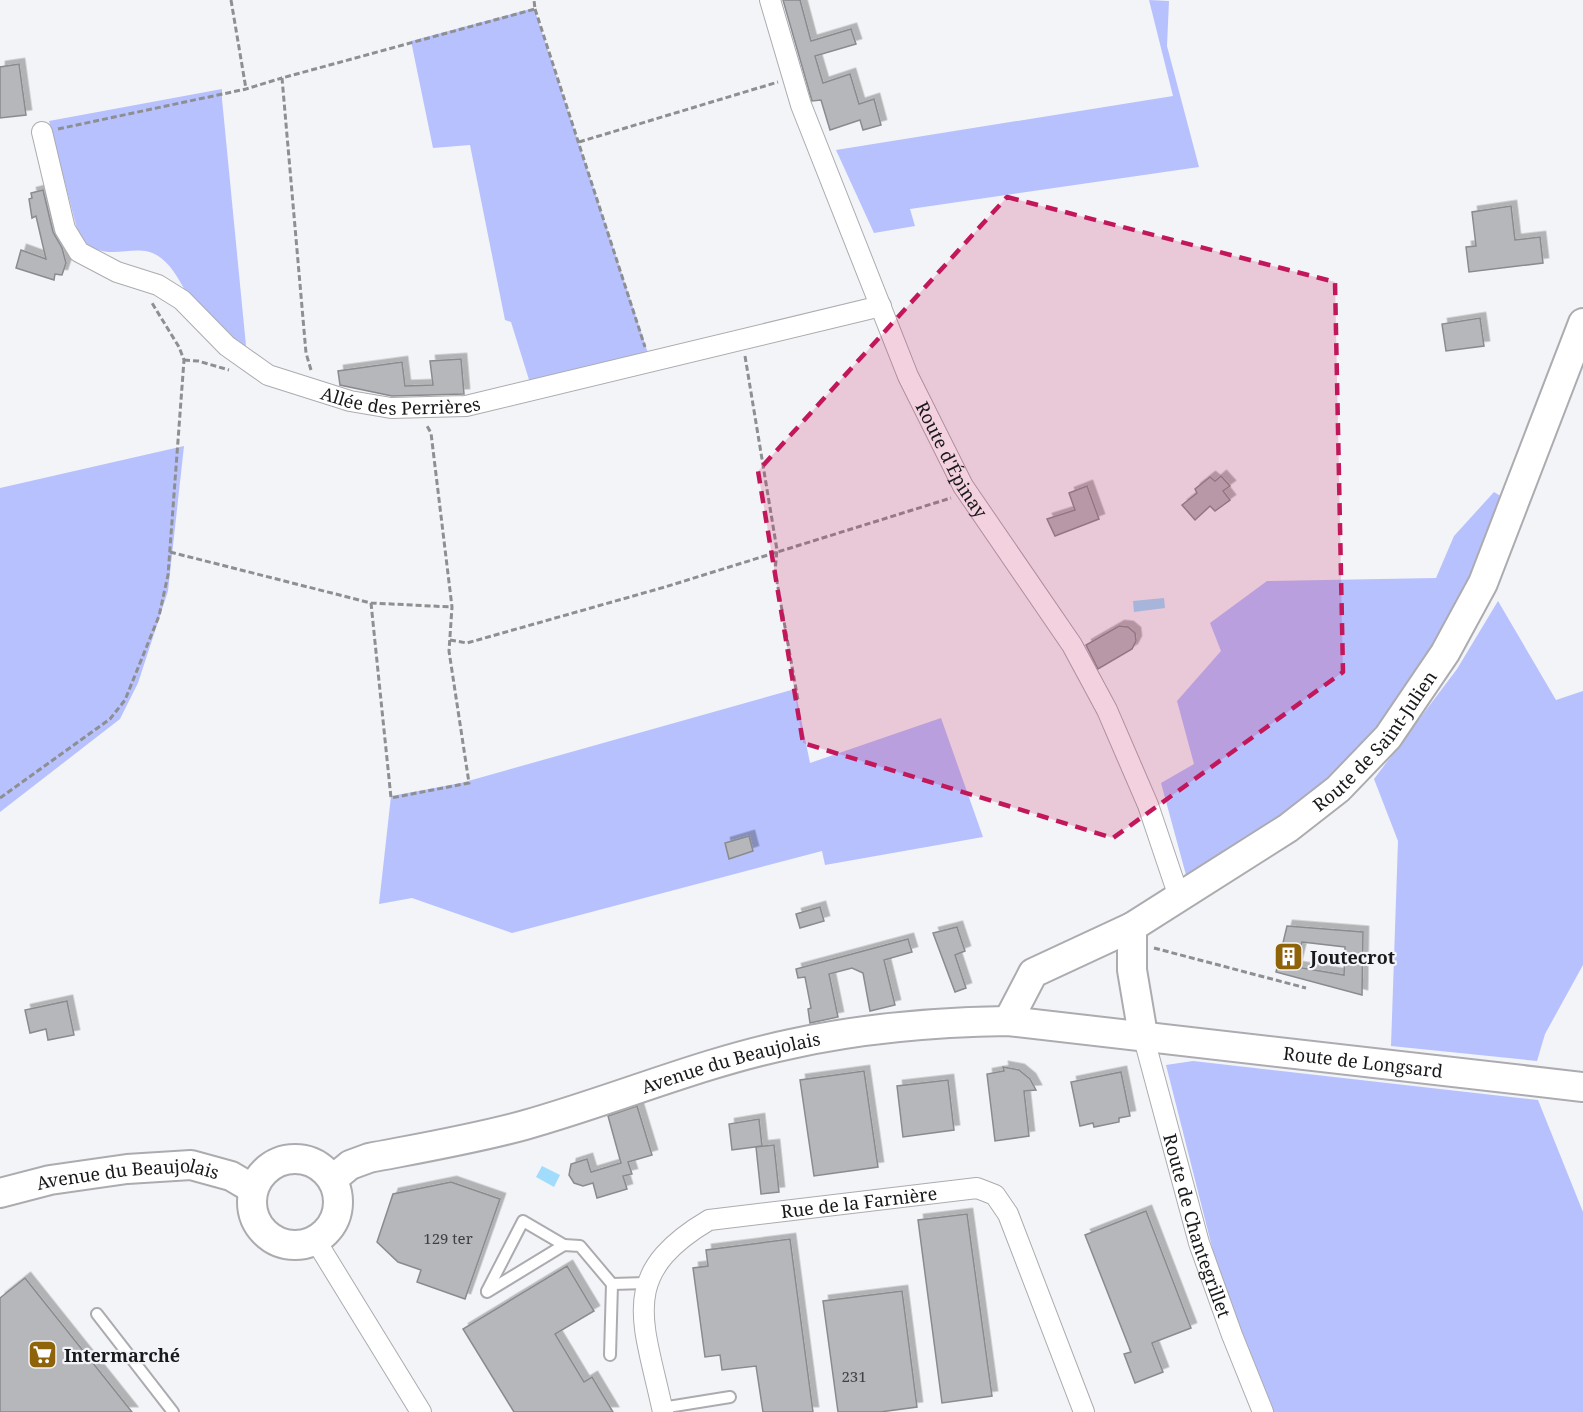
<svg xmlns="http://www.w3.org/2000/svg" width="1583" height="1412" font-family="'Noto Serif',serif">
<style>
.green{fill:#b7c1fe}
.water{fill:#a1dcfc}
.building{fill:#b6b7ba;stroke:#8a8b8e;stroke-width:1.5;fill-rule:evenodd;filter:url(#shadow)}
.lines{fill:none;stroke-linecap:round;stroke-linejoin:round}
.service-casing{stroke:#acacb0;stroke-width:14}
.minor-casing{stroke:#acacb0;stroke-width:22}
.secondary-casing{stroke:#acacb0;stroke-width:32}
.path{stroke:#8e8f91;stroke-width:3;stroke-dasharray:6 3;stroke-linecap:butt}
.service{stroke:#fff;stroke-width:10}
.minor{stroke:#fff;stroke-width:20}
.secondary{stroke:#fff;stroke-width:28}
.marked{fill:#c2185b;fill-opacity:0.2;stroke:#c2185b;stroke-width:4.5;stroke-dasharray:12 8;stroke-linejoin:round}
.labels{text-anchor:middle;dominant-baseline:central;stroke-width:4.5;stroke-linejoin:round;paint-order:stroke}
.number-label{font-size:15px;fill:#404042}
.street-label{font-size:18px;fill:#18191a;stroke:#f3f4f7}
.poi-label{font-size:18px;font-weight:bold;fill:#18191a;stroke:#f3f4f7;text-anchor:start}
</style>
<defs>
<filter id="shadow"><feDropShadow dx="5.5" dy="-5.5" stdDeviation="0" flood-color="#0004"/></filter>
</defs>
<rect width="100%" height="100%" fill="#f3f4f7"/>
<g class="green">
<path d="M 1149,0 L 1169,1 L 1167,46 L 1199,167 L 910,209 L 915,226 L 874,233 L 836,150 L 1173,96 Z"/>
<path d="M 534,8 L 649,356 L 530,383 L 511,322 L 505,320 L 470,145 L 433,148 L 411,41 Z"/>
<path d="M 222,89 L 222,99 L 246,346 C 223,339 202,315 188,295 C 179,281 174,268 161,258 C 135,238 108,268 79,237 L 49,121 Z"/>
<path d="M 184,446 L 168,591 L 138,683 L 120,719 L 0,812 L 0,488 Z"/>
<path d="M 1494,492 L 1504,498 L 1471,581 L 1417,680 L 1335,781 L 1186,875 L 1161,783 L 1194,764 L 1177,701 L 1221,651 L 1210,623 L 1267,581 L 1436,578 L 1454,536 Z"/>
<path d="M 1498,601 L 1556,700 L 1583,691 L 1583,965 L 1545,1034 L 1537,1061 L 1391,1046 L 1398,841 L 1374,779 L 1457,669 Z"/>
<path d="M 795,689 L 810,763 L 941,718 L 983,837 L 825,865 L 822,851 L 512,933 L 412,898 L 379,904 L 391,796 L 461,783 Z"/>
<path d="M 1193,1061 L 1538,1100 L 1583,1212 L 1583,1412 L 1270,1412 L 1216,1263 L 1166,1065 Z"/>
</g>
<g class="water">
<path d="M 1164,598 L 1165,608 L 1134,612 L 1133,601 Z"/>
<path d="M 542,1166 L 560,1175 L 554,1187 L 536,1177 Z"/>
</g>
<g class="building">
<path d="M 783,0 L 800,0 L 811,41 L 851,29 L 856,44 L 815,56 L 823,83 L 850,74 L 859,104 L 874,99 L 881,125 L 863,130 L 860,120 L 830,130 L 821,100 L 812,101 Z"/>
<path d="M 19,64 L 26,115 L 0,118 L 0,67 Z"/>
<path d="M 43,190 L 53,232 L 62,248 L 66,263 L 62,275 L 55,274 L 54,280 L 16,268 L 21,250 L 46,259 L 36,216 L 32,218 L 29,199 L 32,198 L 31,193 Z"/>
<path d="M 1511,206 L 1515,240 L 1540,237 L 1543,263 L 1469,272 L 1466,247 L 1476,246 L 1472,212 Z"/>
<path d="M 1480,318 L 1484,346 L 1446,351 L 1442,324 Z"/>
<path d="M 461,359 L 464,394 L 392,396 L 340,385 L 338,371 L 402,362 L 405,386 L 433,385 L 430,361 Z"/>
<path d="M 1221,476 L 1230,486 L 1223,491 L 1230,500 L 1215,511 L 1210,506 L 1195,520 L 1182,505 L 1197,493 L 1195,489 L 1210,477 L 1215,481 Z"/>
<path d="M 1087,486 L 1099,519 L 1055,536 L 1047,519 L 1075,510 L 1069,493 Z"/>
<path d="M 1119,626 L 1128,627 L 1135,633 L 1136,641 L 1132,649 L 1098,669 L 1086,645 Z"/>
<path d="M 749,836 L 753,851 L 729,859 L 725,843 Z"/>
<path d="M 820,907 L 824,921 L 800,928 L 796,914 Z"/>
<path d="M 1287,926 L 1363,932 L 1362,995 L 1276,972 ZM 1302,942 L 1345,947 L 1344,975 L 1296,967 Z"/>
<path d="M 957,927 L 965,951 L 955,955 L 966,988 L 955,992 L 933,933 Z"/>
<path d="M 908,939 L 912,952 L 884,960 L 895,1005 L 870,1011 L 863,973 L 852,968 L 829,974 L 838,1017 L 810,1023 L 808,1009 L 811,1008 L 805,977 L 798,978 L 796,969 Z"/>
<path d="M 67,1001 L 74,1035 L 48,1040 L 46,1029 L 30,1033 L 25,1010 Z"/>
<path d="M 1003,1067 L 1019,1070 L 1030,1079 L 1036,1090 L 1024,1091 L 1029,1136 L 995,1141 L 987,1074 L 1004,1071 Z"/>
<path d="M 864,1071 L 878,1167 L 814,1176 L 800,1080 Z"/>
<path d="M 1121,1072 L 1130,1116 L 1119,1118 L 1119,1122 L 1094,1127 L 1093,1123 L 1080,1126 L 1071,1082 Z"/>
<path d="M 948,1080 L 954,1130 L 903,1137 L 897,1086 Z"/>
<path d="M 637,1106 L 652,1155 L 628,1162 L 632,1174 L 623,1176 L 627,1189 L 597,1198 L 593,1183 L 583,1186 L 574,1183 L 569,1175 L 571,1164 L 587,1159 L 591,1172 L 621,1163 L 608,1116 Z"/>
<path d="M 759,1119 L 762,1146 L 732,1150 L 729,1124 Z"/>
<path d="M 774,1145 L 779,1192 L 761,1194 L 756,1147 Z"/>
<path d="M 451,1182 L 500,1199 L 465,1299 L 417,1282 L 421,1270 L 398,1262 L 377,1242 L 393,1194 Z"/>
<path d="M 1146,1211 L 1191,1328 L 1152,1343 L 1163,1372 L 1135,1383 L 1124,1354 L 1131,1352 L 1085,1235 Z"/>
<path d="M 967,1214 L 992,1396 L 942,1403 L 918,1220 Z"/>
<path d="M 790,1239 L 813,1412 L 763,1412 L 756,1366 L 722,1370 L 720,1355 L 705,1357 L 693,1268 L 708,1266 L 706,1250 Z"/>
<path d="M 567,1266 L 594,1311 L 555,1334 L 584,1382 L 592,1377 L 613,1412 L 514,1412 L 463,1329 Z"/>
<path d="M 25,1278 L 132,1412 L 0,1412 L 0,1298 Z"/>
<path d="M 902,1291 L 917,1407 L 880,1412 L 838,1412 L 823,1301 Z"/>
</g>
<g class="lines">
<defs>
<g id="service">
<path d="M 487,1291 L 523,1221 L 564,1245"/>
<path d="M 487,1292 L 564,1245 L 580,1246 L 612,1284 L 646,1283"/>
<path d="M 97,1314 L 173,1412"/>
<path d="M 610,1355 L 612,1284"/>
<path d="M 662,1408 L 730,1397"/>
</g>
<g id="minor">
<path id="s1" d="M 770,0 L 801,105 L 908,376 L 963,486 L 1072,645 L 1107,710 L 1148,805 L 1179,897"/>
<path id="s2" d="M 42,132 L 65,229 L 79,252 L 117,272 L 158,285 L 182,300 L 227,346 L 268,375 L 350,401 L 391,408 L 466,406 L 881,306"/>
<path id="s3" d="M 1143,1035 L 1199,1243 L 1232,1335 L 1263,1412"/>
<path d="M 316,1241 L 421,1412"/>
<path id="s4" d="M 663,1412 C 644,1322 616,1275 709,1220 L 977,1188 L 995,1195 L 1008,1214 L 1084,1412"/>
</g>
<g id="secondary">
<path d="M 1132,927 L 1132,970 L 1143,1035"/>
<path id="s5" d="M 1008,1021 L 1033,973 L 1132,927 L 1288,828 L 1338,789 L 1388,737 L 1445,653 L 1483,583 L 1583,323"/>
<circle cx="295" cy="1202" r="43"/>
<path id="s6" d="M 333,1179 L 350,1165 L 369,1158 C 421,1148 474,1139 525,1125 C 614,1100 700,1063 791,1044 C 863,1028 935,1022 1008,1021 L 1583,1087"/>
<path id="s7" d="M 0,1193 L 50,1180 L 127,1169 L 191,1165 L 231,1176 L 253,1189"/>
</g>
</defs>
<use href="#service" class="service-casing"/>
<use href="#minor" class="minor-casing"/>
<use href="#secondary" class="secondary-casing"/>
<g class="path">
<path d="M 231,0 L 246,89"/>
<path d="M 535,9 L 645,347"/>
<path d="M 58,129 L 246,89 L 282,78"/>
<path d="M 579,142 L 778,82"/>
<path d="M 745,356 L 777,550 L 775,571 L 798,700"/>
<path d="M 184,360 L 198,361 L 229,370"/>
<path d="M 311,370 L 306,353 L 282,78 L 535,9 L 534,0"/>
<path d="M 170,552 L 371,603 L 452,607"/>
<path d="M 371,603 L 391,798 L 469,783 L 449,651 L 452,607 L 431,433 L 427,426"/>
<path d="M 450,640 L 467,643 L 665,587 L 951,498"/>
<path d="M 0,798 L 110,719 L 125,700 L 159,616 L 168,575 L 184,360 L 179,347 L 152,303"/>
<path d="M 1154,948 L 1306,988"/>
</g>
<use href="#service" class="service"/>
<use href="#minor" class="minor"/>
<use href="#secondary" class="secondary"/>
</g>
<path class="marked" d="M 1007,197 L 1335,282 L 1343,672 L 1113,838 L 803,743 L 758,471 Z"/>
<defs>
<symbol id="building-square" viewBox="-11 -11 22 22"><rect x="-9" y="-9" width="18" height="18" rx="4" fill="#8e6309" stroke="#f3f4f7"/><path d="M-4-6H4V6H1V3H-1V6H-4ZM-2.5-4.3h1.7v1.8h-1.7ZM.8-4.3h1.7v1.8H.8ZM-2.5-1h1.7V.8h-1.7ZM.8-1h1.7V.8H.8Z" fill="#fff"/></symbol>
<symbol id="supermarket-square" viewBox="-11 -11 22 22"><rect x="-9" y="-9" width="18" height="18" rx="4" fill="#8e6309" stroke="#f3f4f7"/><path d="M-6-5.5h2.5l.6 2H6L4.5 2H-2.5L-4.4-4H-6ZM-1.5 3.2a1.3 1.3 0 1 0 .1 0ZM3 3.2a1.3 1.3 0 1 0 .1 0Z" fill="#fff"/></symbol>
</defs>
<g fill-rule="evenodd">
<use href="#building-square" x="1272" y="940" width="33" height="33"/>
<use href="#supermarket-square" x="26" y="1338" width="33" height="33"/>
</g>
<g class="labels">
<g class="number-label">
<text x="448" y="1238">129 ter</text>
<text x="854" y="1376">231</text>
</g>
<g class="street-label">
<text stroke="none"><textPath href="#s2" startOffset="492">Allée des Perrières</textPath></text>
<text stroke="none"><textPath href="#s1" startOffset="495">Route d'Épinay</textPath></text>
<text stroke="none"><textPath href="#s5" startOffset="472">Route de Saint-Julien</textPath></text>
<text stroke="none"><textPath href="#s6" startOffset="1056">Route de Longsard</textPath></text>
<text stroke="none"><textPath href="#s6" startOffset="417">Avenue du Beaujolais</textPath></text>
<text stroke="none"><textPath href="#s7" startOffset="130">Avenue du Beaujolais</textPath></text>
<text stroke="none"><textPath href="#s4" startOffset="372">Rue de la Farnière</textPath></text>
<text stroke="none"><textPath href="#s3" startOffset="198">Route de Chantegrillet</textPath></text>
</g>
<g class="poi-label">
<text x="1310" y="957">Joutecrot</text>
<text x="64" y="1355">Intermarché</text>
</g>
</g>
</svg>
